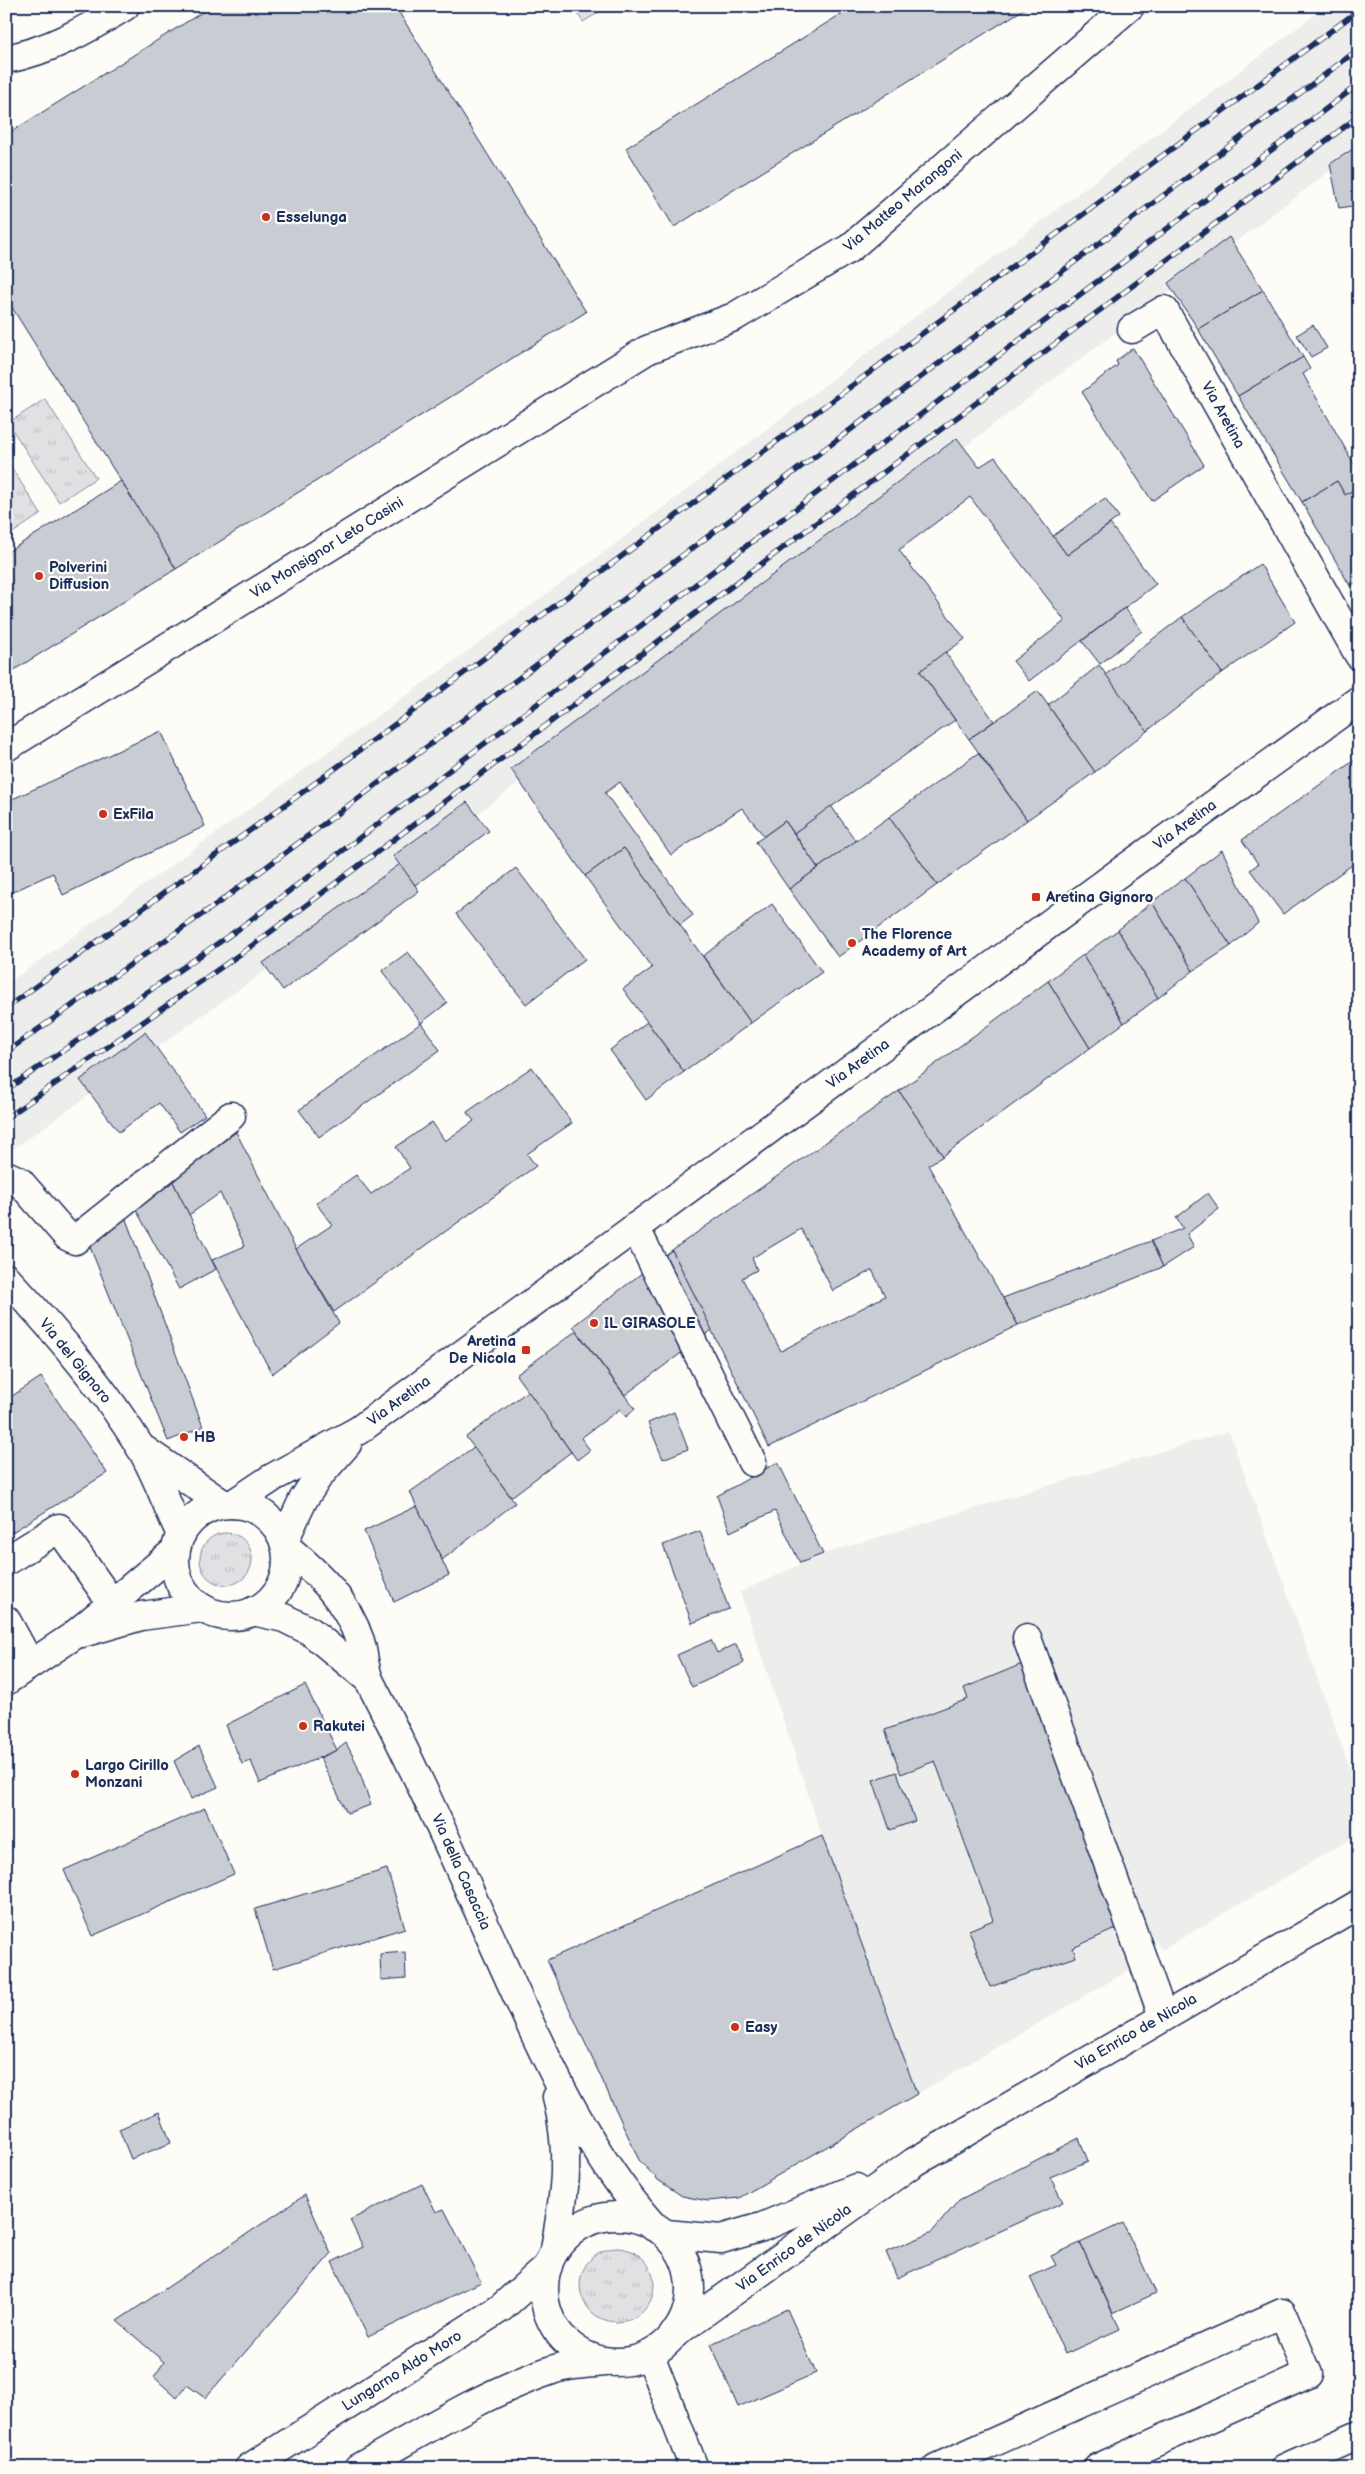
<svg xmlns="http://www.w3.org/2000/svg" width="1365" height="2474" font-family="'Balsamiq Sans',sans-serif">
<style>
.built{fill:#edeeec}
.grass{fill:url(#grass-tufts);stroke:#7e88a0}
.pitch{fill:#e0e1e3;stroke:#7e88a0}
.building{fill:#c9ccd3;stroke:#1b2f5e;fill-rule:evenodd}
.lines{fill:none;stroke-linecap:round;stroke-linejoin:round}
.minor-casing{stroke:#1b2f5e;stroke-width:31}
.major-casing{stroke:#1b2f5e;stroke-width:31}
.minor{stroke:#fdfcf7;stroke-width:28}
.major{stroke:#fdfcf7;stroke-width:28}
.rail-casing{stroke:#1b2f5e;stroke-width:5.5}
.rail{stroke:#fdfcf7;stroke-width:4;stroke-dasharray:11;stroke-linecap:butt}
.poi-dot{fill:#c8321e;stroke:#fdfcf7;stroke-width:2}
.labels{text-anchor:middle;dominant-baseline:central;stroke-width:4.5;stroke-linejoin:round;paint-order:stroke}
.street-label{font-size:15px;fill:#1b2f5e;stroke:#fdfcf7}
.poi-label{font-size:15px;font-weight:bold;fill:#1b2f5e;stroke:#fdfcf7;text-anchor:start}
</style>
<defs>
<pattern id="grass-tufts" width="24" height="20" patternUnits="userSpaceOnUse" patternTransform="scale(1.25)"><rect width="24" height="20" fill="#e0e1e3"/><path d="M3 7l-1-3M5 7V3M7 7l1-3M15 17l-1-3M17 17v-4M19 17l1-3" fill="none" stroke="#c0c1c5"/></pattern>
</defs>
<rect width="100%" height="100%" fill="#fdfcf7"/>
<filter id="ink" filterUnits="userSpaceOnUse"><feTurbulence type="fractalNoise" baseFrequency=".02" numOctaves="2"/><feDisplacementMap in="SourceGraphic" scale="10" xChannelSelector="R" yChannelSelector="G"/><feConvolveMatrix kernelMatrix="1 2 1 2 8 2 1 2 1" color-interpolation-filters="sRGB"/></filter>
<g filter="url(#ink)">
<g class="built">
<path d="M 1326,6 L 1359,6 L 1359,149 L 326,928 L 6,1154 L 6,985 L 599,556 Z"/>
<path d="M 1229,1431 L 1359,1794 L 1359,1834 L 1162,1950 L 1151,1936 L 1126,1950 L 1131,1969 L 917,2094 L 822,1836 L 740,1592 L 823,1554 Z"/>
</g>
<g class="grass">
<path d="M 45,399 L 96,478 L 59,502 L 8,423 Z"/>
<path d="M 6,459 L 41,514 L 8,536 L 6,534 Z"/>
<circle cx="226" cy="1559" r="26"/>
<circle cx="617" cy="2285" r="37"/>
</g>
<path class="pitch" d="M 573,6 L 609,6 L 583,22 Z"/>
<g class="building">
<path d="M 212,6 L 395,6 L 586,312 L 176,569 L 6,298 L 6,135 Z"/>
<path d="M 854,6 L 1029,6 L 674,227 L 626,148 Z"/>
<path d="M 1359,145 L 1359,205 L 1339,208 L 1330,164 Z"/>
<path d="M 1229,237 L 1263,290 L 1198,329 L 1168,283 Z"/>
<path d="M 1263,290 L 1303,357 L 1238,396 L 1198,329 Z"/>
<path d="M 1313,325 L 1327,348 L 1311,357 L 1297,335 Z"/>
<path d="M 1133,348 L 1204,465 L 1152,501 L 1082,392 L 1118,365 L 1116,361 Z"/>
<path d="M 1303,357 L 1310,369 L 1303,374 L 1359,473 L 1359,487 L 1345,495 L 1337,481 L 1302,502 L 1238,396 Z"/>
<path d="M 957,438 L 979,467 L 995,457 L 1067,555 L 1110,524 L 1156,584 L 1029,681 L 1013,661 L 1065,621 L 970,497 L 899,550 L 965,639 L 920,671 L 955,720 L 794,833 L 785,821 L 764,836 L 742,808 L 671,855 L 620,782 L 605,793 L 693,915 L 680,925 L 624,848 L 585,876 L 511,769 Z"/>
<path d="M 121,481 L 176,569 L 6,675 L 6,553 Z"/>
<path d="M 1337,481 L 1345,495 L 1359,487 L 1359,581 L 1350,586 L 1302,502 Z"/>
<path d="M 1105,498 L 1119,517 L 1067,555 L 1053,536 Z"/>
<path d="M 1260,564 L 1295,622 L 1222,673 L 1182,617 Z"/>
<path d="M 1125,608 L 1142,631 L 1100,664 L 1082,641 Z"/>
<path d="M 1182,617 L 1222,673 L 1147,731 L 1105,675 Z"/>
<path d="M 945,652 L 994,721 L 969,739 L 920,671 Z"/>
<path d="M 1099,665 L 1147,731 L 1095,772 L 1048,705 Z"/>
<path d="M 1038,691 L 1095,772 L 1027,820 L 969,739 Z"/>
<path d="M 161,731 L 205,826 L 63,895 L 53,873 L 6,895 L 6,802 Z"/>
<path d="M 978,753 L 1027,820 L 937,885 L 889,817 Z"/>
<path d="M 1359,757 L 1359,860 L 1283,914 L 1250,870 L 1258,864 L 1242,840 Z"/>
<path d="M 467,802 L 489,831 L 415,885 L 393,856 Z"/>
<path d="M 831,806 L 856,841 L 818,868 L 794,833 Z"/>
<path d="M 889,817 L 937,885 L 838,957 L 789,889 Z"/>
<path d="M 785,821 L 818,868 L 789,889 L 756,842 Z"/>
<path d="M 624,848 L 751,1023 L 684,1072 L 623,989 L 652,968 L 585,876 Z"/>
<path d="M 1222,850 L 1258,923 L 1231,946 L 1185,878 Z"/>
<path d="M 400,864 L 419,891 L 283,990 L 263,963 Z"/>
<path d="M 516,868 L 585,959 L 526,1004 L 456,914 Z"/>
<path d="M 1185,878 L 1231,946 L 1193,971 L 1152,902 Z"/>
<path d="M 1152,902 L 1193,971 L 1158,998 L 1118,930 Z"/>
<path d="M 772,904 L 822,972 L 751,1023 L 703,956 Z"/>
<path d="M 1118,930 L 1158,998 L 1124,1023 L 1083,955 Z"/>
<path d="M 408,952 L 447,1003 L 421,1023 L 382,971 Z"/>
<path d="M 1083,955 L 1124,1023 L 1090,1048 L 1048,981 Z"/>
<path d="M 1048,981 L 1090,1048 L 943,1156 L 899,1091 Z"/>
<path d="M 647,1022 L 684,1072 L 646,1100 L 610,1050 Z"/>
<path d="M 421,1023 L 440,1050 L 319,1137 L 299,1110 Z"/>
<path d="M 145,1032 L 205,1115 L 180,1132 L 159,1103 L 119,1132 L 80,1080 Z"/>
<path d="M 532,1067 L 572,1123 L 527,1154 L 536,1166 L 334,1312 L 296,1249 L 332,1225 L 316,1203 L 356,1175 L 371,1194 L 410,1168 L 396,1147 L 432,1122 L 445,1141 L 474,1121 L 467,1112 Z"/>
<path d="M 899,1091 L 943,1156 L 928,1165 L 1018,1325 L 769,1447 L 672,1250 ZM 801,1229 L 833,1291 L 872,1270 L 885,1296 L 781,1351 L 742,1278 L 757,1270 L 752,1258 Z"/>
<path d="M 236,1132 L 296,1249 L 339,1323 L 272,1374 L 212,1260 L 245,1246 L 220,1193 L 189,1215 L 172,1180 Z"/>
<path d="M 172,1180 L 216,1269 L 179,1289 L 133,1204 Z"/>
<path d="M 1208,1193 L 1219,1209 L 1187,1234 L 1194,1247 L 1163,1267 L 1151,1241 L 1183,1228 L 1176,1218 Z"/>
<path d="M 124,1214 L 203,1427 L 168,1441 L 90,1247 Z"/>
<path d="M 1151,1241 L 1163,1267 L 1018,1325 L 1003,1298 Z"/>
<path d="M 672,1250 L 712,1330 L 625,1395 L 573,1326 Z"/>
<path d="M 576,1331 L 635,1409 L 626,1417 L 620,1409 L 581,1438 L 590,1450 L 577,1460 L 516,1375 Z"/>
<path d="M 41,1377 L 107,1473 L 6,1536 L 6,1400 Z"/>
<path d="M 528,1391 L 571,1452 L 511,1497 L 466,1437 Z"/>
<path d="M 674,1412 L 688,1449 L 663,1459 L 648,1423 Z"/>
<path d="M 474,1447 L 515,1503 L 442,1560 L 410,1492 Z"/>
<path d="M 778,1462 L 823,1554 L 800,1563 L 775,1511 L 730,1532 L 717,1496 Z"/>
<path d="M 417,1506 L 449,1575 L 394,1602 L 364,1531 Z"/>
<path d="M 700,1531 L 729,1609 L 692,1623 L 663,1545 Z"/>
<path d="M 711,1640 L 717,1653 L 736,1644 L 744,1663 L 692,1687 L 677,1655 Z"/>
<path d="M 1027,1662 L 1124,1925 L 1073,1948 L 1076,1957 L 990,1987 L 969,1930 L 993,1920 L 935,1761 L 901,1774 L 885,1730 L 968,1699 L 964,1688 Z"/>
<path d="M 305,1685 L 337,1750 L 260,1783 L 251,1761 L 242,1764 L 226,1725 Z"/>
<path d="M 346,1743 L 356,1762 L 371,1805 L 347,1813 L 320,1758 L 337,1750 Z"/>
<path d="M 199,1746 L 218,1787 L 191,1799 L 174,1761 Z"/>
<path d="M 897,1772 L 915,1821 L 890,1830 L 873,1780 Z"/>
<path d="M 205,1808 L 234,1874 L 92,1936 L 64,1870 Z"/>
<path d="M 822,1836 L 917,2094 L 739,2198 L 708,2201 L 682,2196 L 658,2180 L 639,2160 L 547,1960 Z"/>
<path d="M 387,1869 L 405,1928 L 273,1969 L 255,1909 Z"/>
<path d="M 405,1952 L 406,1978 L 381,1980 L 380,1954 Z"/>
<path d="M 159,2112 L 171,2143 L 131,2159 L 119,2129 Z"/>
<path d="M 1079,2138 L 1088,2161 L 1050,2177 L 1063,2202 L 897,2278 L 886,2252 L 932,2232 L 959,2200 Z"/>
<path d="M 422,2184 L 436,2212 L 444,2209 L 481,2282 L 368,2337 L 332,2262 L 363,2247 L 350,2220 Z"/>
<path d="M 305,2195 L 331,2254 L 205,2398 L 187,2385 L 177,2398 L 154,2377 L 164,2362 L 117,2321 Z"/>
<path d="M 1123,2223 L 1156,2293 L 1113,2313 L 1080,2243 Z"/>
<path d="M 1080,2243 L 1120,2329 L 1065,2354 L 1030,2277 L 1056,2265 L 1051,2256 Z"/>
<path d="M 787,2309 L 816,2373 L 738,2407 L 711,2344 Z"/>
</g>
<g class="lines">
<defs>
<g id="minor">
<path d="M 6,59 C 49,51 88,29 125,6"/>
<path d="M 1132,329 L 1164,310 L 1359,655"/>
<path d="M 6,747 L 647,350 L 734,317 L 850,248 L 1130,6"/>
<path d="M 6,1175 L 19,1181 L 67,1236 L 75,1240 L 231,1116"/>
<path d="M 635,1227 L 752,1462"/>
<path d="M 233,1504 L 272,1478 L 359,1430 L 1116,875 L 1359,700"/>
<path d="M 284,1541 L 303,1500 L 318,1477 L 347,1444"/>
<path d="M 6,1561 L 59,1528 L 111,1602"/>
<path d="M 6,1620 L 30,1664"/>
<path d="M 82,1633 L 141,1616 L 202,1608"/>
<path d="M 1027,1638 L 1163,2016"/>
<path d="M 6,1681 L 73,1636 L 176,1550"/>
<path d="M 650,2355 L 694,2468"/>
<path d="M 936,2468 L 1282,2313 L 1308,2374 L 1098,2468"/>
<path d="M 1285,2468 L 1359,2435"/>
</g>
<g id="major">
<path d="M 6,1278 C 52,1327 104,1388 139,1445 C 156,1472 166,1505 181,1534"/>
<path d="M 140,1447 L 223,1504"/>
<circle cx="231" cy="1560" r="56"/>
<path d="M 286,1547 C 318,1573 346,1599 360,1641 C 364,1654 364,1670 370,1682 C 417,1772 457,1864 499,1956 C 542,2051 584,2148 654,2227"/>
<path d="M 253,1611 L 284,1618 L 310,1631 L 368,1679"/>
<circle cx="617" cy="2289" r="73"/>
<path d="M 666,2234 L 721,2239 L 762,2227 L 856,2188"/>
<path d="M 555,2249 C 565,2192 571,2154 557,2097"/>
<path d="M 674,2334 L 914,2162 L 1359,1904"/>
<path d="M 249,2468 L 501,2308 L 548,2266"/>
<path d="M 358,2468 C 421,2433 484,2393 552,2370 C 568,2364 588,2364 605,2362"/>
</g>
</defs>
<use href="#minor" class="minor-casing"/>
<use href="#major" class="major-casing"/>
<use href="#minor" class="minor"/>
<use href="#major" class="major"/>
<defs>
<g id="rail">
<path d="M 6,1008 L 344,762 L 1359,10"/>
<path d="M 6,1052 L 221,901 L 1359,49"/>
<path d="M 6,1090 L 240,928 L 1359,84"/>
<path d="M 6,1118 L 253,945 L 1359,116"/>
</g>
</defs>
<use href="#rail" class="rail-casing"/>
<use href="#rail" class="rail"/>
</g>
</g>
<g class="poi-dot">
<circle cx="266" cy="217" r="5"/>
<circle cx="39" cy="576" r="5"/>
<circle cx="103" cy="814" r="5"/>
<rect x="1031" y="892" width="10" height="10" rx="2.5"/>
<circle cx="852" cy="943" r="5"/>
<circle cx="594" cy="1323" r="5"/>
<rect x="521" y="1345" width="10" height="10" rx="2.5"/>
<circle cx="184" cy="1437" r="5"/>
<circle cx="303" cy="1726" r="5"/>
<circle cx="75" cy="1774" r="5"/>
<circle cx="735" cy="2027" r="5"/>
</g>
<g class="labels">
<g class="street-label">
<text transform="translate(903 201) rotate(-40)">Via Matteo Marangoni</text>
<text transform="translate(1223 415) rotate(61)">Via Aretina</text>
<text transform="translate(327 548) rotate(-32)">Via Monsignor Leto Casini</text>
<text transform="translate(1185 825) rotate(-36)">Via Aretina</text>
<text transform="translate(858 1064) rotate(-36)">Via Aretina</text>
<text transform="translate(75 1361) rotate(51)">Via del Gignoro</text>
<text transform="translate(399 1401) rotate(-36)">Via Aretina</text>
<text transform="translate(461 1872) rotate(66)">Via della Casaccia</text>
<text transform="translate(1136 2032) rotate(-30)">Via Enrico de Nicola</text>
<text transform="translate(794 2248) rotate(-36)">Via Enrico de Nicola</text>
<text transform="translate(402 2371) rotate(-32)">Lungarno Aldo Moro</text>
</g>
<g class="poi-label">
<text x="276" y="217">Esselunga</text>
<text x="49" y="567">Polverini<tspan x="49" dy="17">Diffusion</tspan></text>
<text x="113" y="814">ExFila</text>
<text x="1046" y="897">Aretina Gignoro</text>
<text x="862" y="934">The Florence<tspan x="862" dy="17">Academy of Art</tspan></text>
<text x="604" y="1323">IL GIRASOLE</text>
<text x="516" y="1341" text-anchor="end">Aretina<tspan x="516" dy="17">De Nicola</tspan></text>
<text x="194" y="1437">HB</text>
<text x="313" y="1726">Rakutei</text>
<text x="85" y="1765">Largo Cirillo<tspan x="85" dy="17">Monzani</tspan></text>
<text x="745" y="2027">Easy</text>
</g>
</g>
<rect width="1365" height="2474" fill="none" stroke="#fdfcf7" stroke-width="25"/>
<rect x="12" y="12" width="1340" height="2449" fill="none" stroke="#1b2f5e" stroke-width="2" filter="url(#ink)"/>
</svg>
